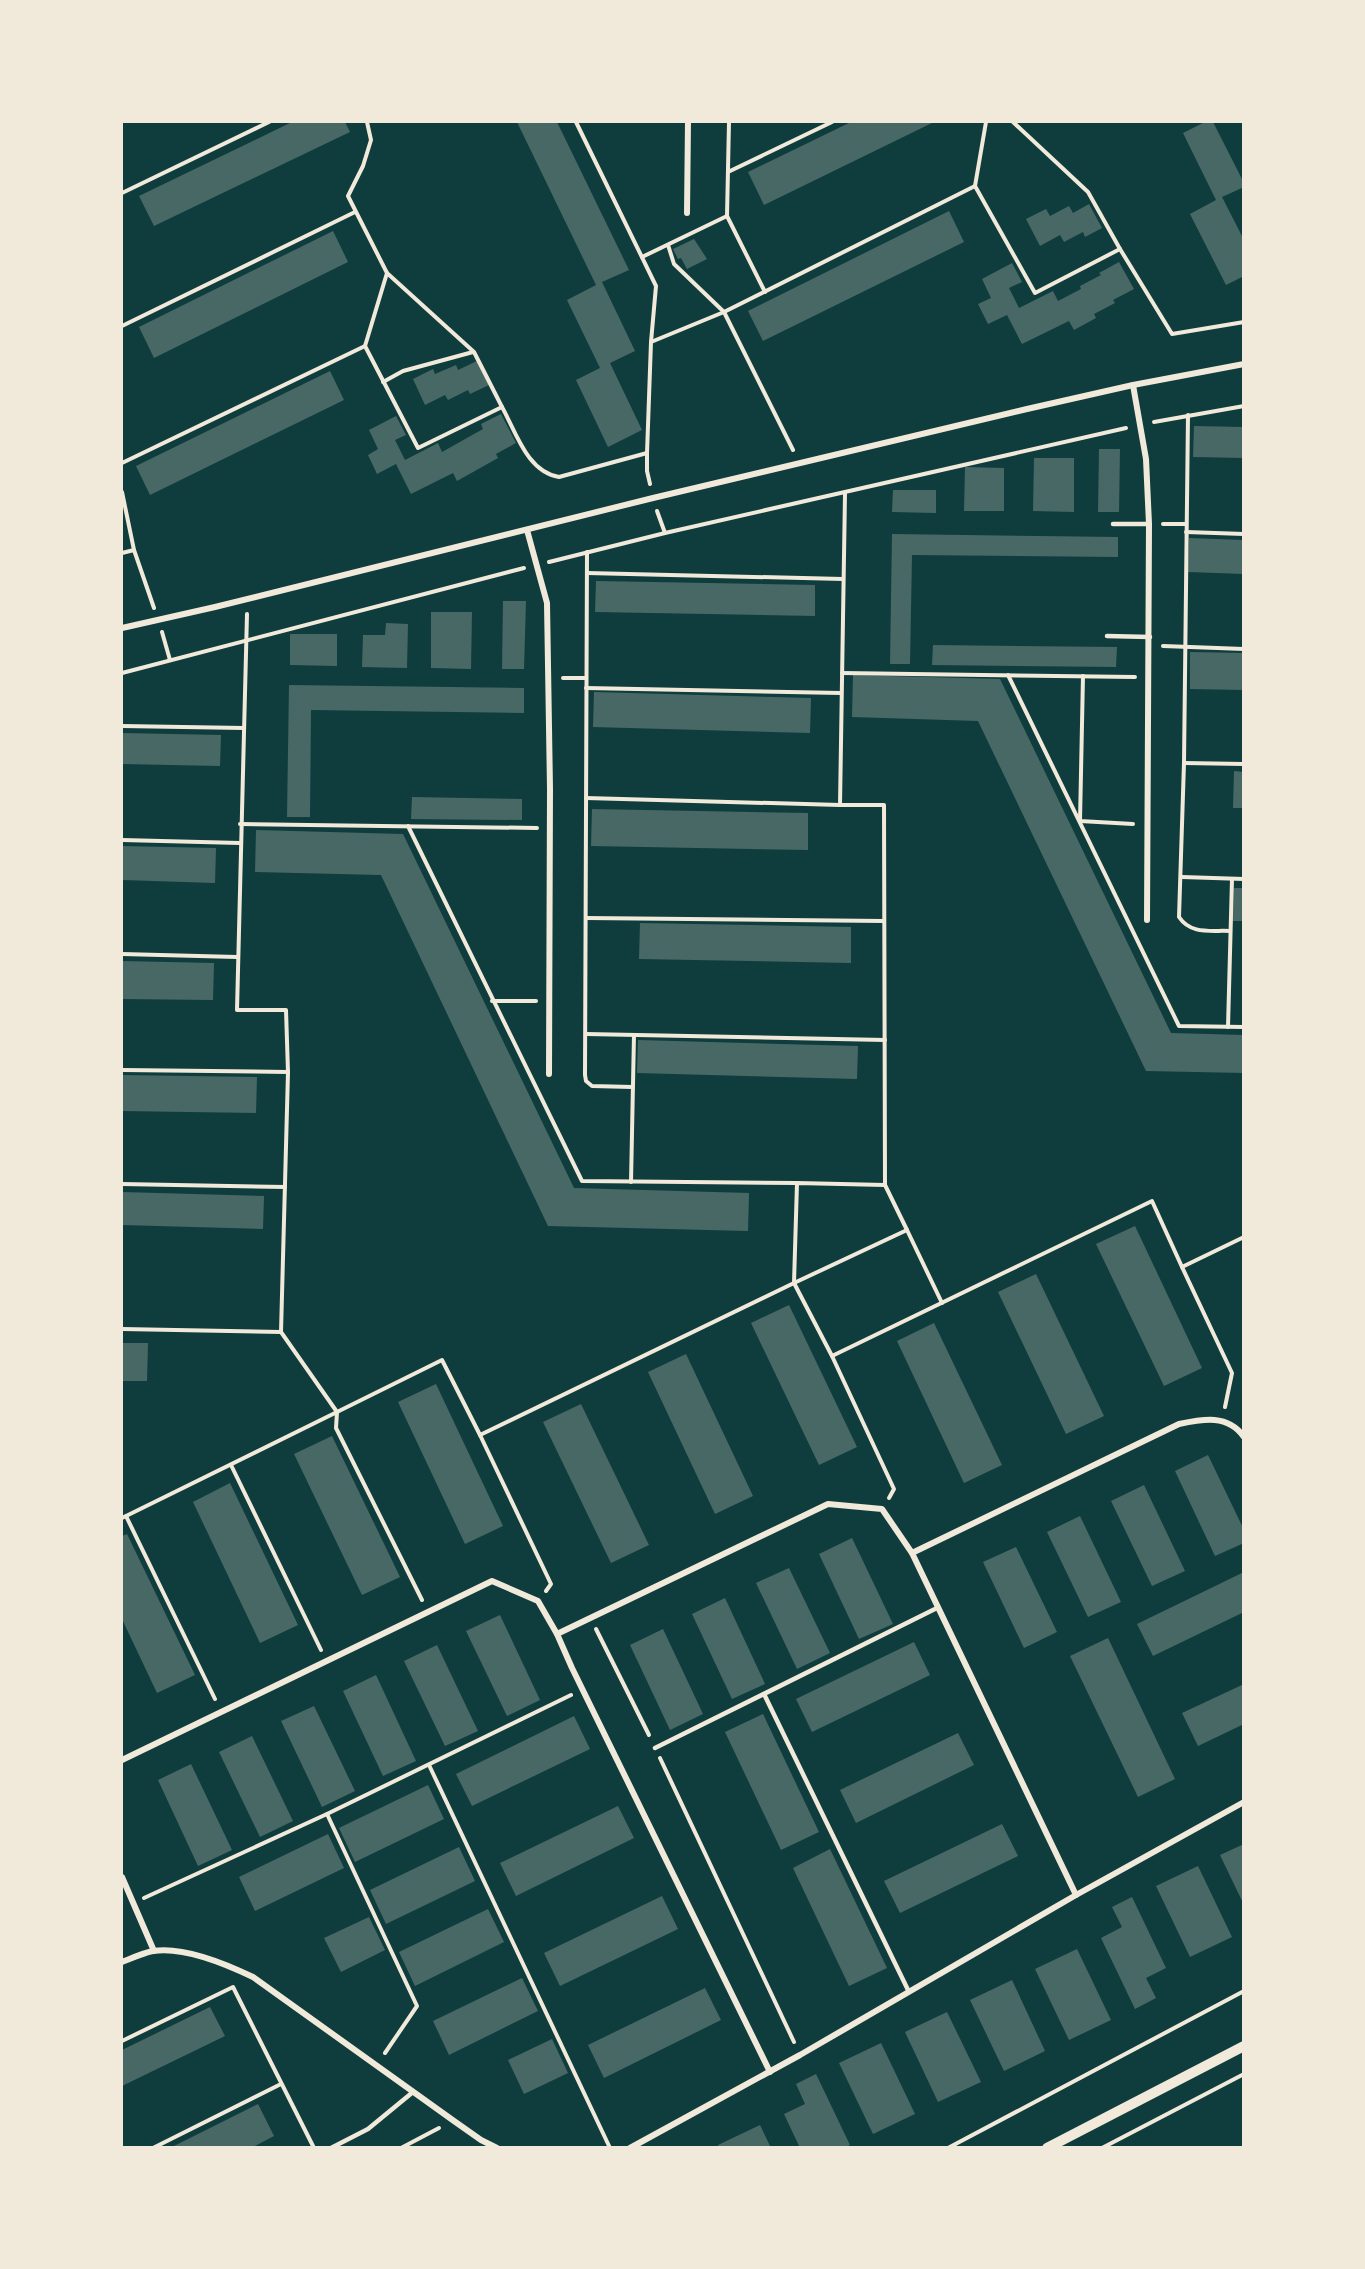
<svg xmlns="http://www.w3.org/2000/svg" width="1365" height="2269" font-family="'Fira Sans',sans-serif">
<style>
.building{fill:#486865}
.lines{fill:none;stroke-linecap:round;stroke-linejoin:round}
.path{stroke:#f1e9da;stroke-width:4}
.service{stroke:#f1e9da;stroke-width:4.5}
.minor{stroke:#f1e9da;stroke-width:6}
.tertiary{stroke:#f1e9da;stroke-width:10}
</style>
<rect width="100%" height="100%" fill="#0f3d3e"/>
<g class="building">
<path d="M 292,122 L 345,122 L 350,132 L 154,226 L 139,196 Z"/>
<path d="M 517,122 L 557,122 L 629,270 L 602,282 L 635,351 L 610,363 L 642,430 L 608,447 L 576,380 L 600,368 L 567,300 L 596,285 Z"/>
<path d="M 851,122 L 934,122 L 764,205 L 748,172 Z"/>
<path d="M 1205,122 L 1213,122 L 1244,183 L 1244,187 L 1222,197 L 1244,240 L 1244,276 L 1226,285 L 1190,214 L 1216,200 L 1183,133 Z"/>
<path d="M 1089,204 L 1102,228 L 1085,237 L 1083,232 L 1064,242 L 1060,235 L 1040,246 L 1026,219 L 1046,209 L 1050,216 L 1069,206 L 1073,213 Z"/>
<path d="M 949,211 L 964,242 L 763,341 L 748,311 Z"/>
<path d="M 333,231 L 348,262 L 154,358 L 139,327 Z"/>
<path d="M 694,239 L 707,259 L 687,269 L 681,258 L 678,259 L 673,249 Z"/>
<path d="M 1119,262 L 1134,289 L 1113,300 L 1115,303 L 1094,314 L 1096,318 L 1074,330 L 1069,321 L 1022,344 L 1007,315 L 988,324 L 978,304 L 991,298 L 982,279 L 1012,263 L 1022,282 L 1009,288 L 1019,308 L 1053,291 L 1058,301 L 1081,289 L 1080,286 L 1101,275 L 1099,273 Z"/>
<path d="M 477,361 L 489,385 L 470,394 L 468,390 L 448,400 L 445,395 L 425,405 L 413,379 L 433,369 L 435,374 L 456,365 L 458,370 Z"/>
<path d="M 330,371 L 344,400 L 150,495 L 136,466 Z"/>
<path d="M 501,414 L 516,443 L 496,454 L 498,458 L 457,481 L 453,473 L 411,494 L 396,464 L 377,474 L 368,455 L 378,449 L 369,430 L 396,416 L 406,435 L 395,440 L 405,460 L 438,443 L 442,452 L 483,429 L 481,424 Z"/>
<path d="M 1194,426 L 1244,427 L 1244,458 L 1193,457 Z"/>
<path d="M 1099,449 L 1120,449 L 1119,512 L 1098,512 Z"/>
<path d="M 1034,458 L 1074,458 L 1074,512 L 1033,511 Z"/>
<path d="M 965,467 L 1004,468 L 1004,511 L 964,511 Z"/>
<path d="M 893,490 L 936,490 L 936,513 L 892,512 Z"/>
<path d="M 892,534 L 1118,537 L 1118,557 L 912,555 L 910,664 L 890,664 Z"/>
<path d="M 1189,538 L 1244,540 L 1244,574 L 1188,572 Z"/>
<path d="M 596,581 L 815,585 L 815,616 L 595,612 Z"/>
<path d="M 503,601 L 526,601 L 524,669 L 502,669 Z"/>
<path d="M 431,612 L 472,612 L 471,669 L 431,668 Z"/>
<path d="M 386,623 L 408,624 L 407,668 L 362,667 L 363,635 L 385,635 Z"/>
<path d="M 290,634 L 337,634 L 337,666 L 290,665 Z"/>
<path d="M 933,645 L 1117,647 L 1116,667 L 932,665 Z"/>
<path d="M 1190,652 L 1244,653 L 1244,690 L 1190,689 Z"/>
<path d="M 853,675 L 1000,679 L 1171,1033 L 1244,1035 L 1244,1073 L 1146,1071 L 978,721 L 852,717 Z"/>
<path d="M 289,685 L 524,688 L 524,713 L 311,710 L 310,817 L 287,817 Z"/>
<path d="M 594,692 L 811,698 L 810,733 L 593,727 Z"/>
<path d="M 122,733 L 221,735 L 220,766 L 122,764 Z"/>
<path d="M 1234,771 L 1244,772 L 1244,808 L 1233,808 Z"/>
<path d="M 412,797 L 522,799 L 522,820 L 411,819 Z"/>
<path d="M 592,809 L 808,813 L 808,850 L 591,846 Z"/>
<path d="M 256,830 L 403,834 L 574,1188 L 749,1193 L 748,1231 L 548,1226 L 381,875 L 255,872 Z"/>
<path d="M 122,846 L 216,848 L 215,883 L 122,880 Z"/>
<path d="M 1234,888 L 1244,888 L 1244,921 L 1233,921 Z"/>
<path d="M 640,923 L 851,927 L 851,963 L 639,959 Z"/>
<path d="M 122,961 L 214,963 L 213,1000 L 122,999 Z"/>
<path d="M 638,1040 L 858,1046 L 857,1079 L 637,1073 Z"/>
<path d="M 122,1075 L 257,1077 L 256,1113 L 122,1111 Z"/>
<path d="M 122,1192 L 264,1196 L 263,1229 L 122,1225 Z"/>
<path d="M 1135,1226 L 1202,1368 L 1164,1386 L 1096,1244 Z"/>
<path d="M 1036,1274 L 1104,1416 L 1066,1434 L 998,1292 Z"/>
<path d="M 789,1305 L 857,1447 L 819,1465 L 751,1323 Z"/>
<path d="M 934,1323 L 1002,1465 L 964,1483 L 897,1341 Z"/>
<path d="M 122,1343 L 148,1343 L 147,1381 L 122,1381 Z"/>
<path d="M 686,1354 L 753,1496 L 715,1514 L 648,1372 Z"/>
<path d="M 436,1384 L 503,1526 L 465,1544 L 398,1402 Z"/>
<path d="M 581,1404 L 649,1545 L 611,1563 L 543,1422 Z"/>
<path d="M 332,1436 L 400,1577 L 362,1595 L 294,1454 Z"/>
<path d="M 1208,1455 L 1244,1530 L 1244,1543 L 1215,1556 L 1175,1471 Z"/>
<path d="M 230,1483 L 298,1625 L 260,1643 L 193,1502 Z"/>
<path d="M 1144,1485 L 1185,1571 L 1152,1586 L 1111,1501 Z"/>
<path d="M 1080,1516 L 1121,1602 L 1088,1617 L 1047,1532 Z"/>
<path d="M 127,1534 L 195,1675 L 157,1693 L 122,1619 L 122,1536 Z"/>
<path d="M 852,1538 L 893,1624 L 859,1639 L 819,1554 Z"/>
<path d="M 1016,1547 L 1057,1632 L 1024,1648 L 983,1562 Z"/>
<path d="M 789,1568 L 830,1653 L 797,1669 L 756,1583 Z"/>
<path d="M 1244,1572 L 1244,1612 L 1153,1656 L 1137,1624 Z"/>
<path d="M 725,1598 L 765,1684 L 732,1699 L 692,1614 Z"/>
<path d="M 500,1615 L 540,1700 L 507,1716 L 466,1631 Z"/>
<path d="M 663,1629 L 703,1714 L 670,1730 L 630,1645 Z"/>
<path d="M 1108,1638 L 1175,1779 L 1138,1797 L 1070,1656 Z"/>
<path d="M 914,1642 L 930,1675 L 812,1732 L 796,1699 Z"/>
<path d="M 437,1645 L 478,1731 L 445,1746 L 404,1661 Z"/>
<path d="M 376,1675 L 416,1761 L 383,1776 L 343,1691 Z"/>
<path d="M 1244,1684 L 1244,1724 L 1198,1746 L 1182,1713 Z"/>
<path d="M 314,1706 L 355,1791 L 322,1807 L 281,1721 Z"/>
<path d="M 763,1714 L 819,1832 L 781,1850 L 725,1732 Z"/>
<path d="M 574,1716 L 590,1749 L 472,1806 L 456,1774 Z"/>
<path d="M 958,1733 L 974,1765 L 856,1823 L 840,1790 Z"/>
<path d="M 252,1736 L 293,1821 L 260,1837 L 219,1752 Z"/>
<path d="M 191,1764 L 232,1850 L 198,1866 L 158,1780 Z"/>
<path d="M 428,1785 L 444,1819 L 355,1862 L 339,1828 Z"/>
<path d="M 618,1806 L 634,1838 L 516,1896 L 500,1863 Z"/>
<path d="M 1002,1824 L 1018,1856 L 900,1913 L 884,1881 Z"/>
<path d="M 328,1834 L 344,1868 L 255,1911 L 239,1877 Z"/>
<path d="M 1244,1844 L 1244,1905 L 1220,1855 Z"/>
<path d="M 459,1847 L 475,1881 L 386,1924 L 370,1890 Z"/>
<path d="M 830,1849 L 887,1968 L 849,1986 L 793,1868 Z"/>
<path d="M 1198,1866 L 1232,1937 L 1190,1957 L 1156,1886 Z"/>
<path d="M 662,1896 L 678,1929 L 560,1986 L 544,1953 Z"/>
<path d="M 1132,1897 L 1166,1968 L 1146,1978 L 1156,1998 L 1135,2009 L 1101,1938 L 1122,1927 L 1112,1907 Z"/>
<path d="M 488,1909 L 504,1942 L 415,1986 L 399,1952 Z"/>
<path d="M 369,1917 L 385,1950 L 341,1972 L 324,1938 Z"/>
<path d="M 1077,1949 L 1111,2020 L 1069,2040 L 1035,1969 Z"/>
<path d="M 522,1978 L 538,2011 L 449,2055 L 433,2021 Z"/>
<path d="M 1012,1980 L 1045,2051 L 1004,2071 L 970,2000 Z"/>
<path d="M 705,1988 L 721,2020 L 604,2078 L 588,2045 Z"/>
<path d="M 210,2007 L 225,2036 L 122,2086 L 122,2050 Z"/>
<path d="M 947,2012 L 981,2082 L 938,2102 L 905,2032 Z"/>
<path d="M 552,2039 L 568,2073 L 524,2094 L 508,2060 Z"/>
<path d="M 881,2043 L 915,2114 L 873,2134 L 839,2063 Z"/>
<path d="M 816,2074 L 850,2145 L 844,2148 L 800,2148 L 784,2114 L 805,2104 L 796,2084 Z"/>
<path d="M 258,2104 L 274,2136 L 251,2148 L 170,2148 Z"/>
<path d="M 760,2125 L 771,2148 L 719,2148 L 718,2145 Z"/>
</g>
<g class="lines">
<g class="path">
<path d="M 576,122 L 656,286 L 651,342 L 647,453 L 647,471 L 650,484"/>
<path d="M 729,122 L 727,216 L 765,292"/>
<path d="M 1013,122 L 1088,192 L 1120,249 L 1172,334 L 1244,322"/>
<path d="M 728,172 L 832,122"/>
<path d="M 975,186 L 1035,293 L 1120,249"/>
<path d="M 122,193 L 269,122"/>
<path d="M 668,245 L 674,264 L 724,312 L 793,450"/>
<path d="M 642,257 L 727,216"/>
<path d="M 122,326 L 355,212"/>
<path d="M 651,342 L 724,312 L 975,186 L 986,122"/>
<path d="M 365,346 L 418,448 L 502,407 L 474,352 L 387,273 L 348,196 L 363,166 L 371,140 L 367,122"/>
<path d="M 383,382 L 403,371 L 473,352"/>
<path d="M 502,407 C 516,432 527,472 559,477 L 647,453"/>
<path d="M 1188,415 L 1184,763 L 1179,917 C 1191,935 1211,930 1230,931"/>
<path d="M 1154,422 L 1244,406"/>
<path d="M 122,463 L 365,346 L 387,273"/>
<path d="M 122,492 L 134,550 L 154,608"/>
<path d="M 845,494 L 840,805 L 884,805 L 885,1185 L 797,1183 L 794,1283 L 907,1230 L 942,1303"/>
<path d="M 657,511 L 665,533"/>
<path d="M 1163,524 L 1186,524"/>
<path d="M 1186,532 L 1244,534"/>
<path d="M 587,552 L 585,1075 L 586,1081 L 592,1086 L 632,1087"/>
<path d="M 122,553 L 134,550"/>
<path d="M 549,562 L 665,533 L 1126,428"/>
<path d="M 587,573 L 843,579"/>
<path d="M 247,614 L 237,1010 L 286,1010 L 288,1072 L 281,1332 L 337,1412 L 442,1360 L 480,1435 L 794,1283 L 832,1356 L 1152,1201 L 1182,1267 L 1244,1237"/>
<path d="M 162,632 L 170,660"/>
<path d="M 1163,646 L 1244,649"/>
<path d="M 122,673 L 524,568"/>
<path d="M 842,673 L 1135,677"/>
<path d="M 1008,675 L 1179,1026 L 1244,1027"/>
<path d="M 1083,676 L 1080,821 L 1133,824"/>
<path d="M 563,678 L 586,678"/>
<path d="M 586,688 L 841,693"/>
<path d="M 122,726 L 244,728"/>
<path d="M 1184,763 L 1244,764"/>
<path d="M 586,798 L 840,805"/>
<path d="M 240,824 L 537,828"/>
<path d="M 408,826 L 582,1181 L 797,1183"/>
<path d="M 122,840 L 240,843"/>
<path d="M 1182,877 L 1244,879"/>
<path d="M 586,918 L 884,921"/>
<path d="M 122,954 L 237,957"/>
<path d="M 492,1001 L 536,1001"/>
<path d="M 1228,1027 L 1232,879"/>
<path d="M 586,1034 L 885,1040"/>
<path d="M 122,1070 L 288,1072"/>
<path d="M 631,1182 L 634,1035"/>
<path d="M 122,1184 L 285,1187"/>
<path d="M 885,1185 L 907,1230"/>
<path d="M 1182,1267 L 1232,1373 L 1225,1407"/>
<path d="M 122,1329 L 281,1332"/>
<path d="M 832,1356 L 894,1489 L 889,1498"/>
<path d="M 480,1435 L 551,1584 L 546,1591"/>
<path d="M 231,1465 L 321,1650"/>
<path d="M 126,1516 L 215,1699"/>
<path d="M 122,1518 L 337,1412 L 336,1428 L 422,1600"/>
<path d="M 596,1629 L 649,1735"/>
<path d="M 660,1758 L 794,2042"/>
<path d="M 429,1765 L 610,2148"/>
<path d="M 327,1814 L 417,2006 L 385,2053"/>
<path d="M 144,1898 L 327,1814 L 571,1695"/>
<path d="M 122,2041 L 233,1987 L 314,2148"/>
<path d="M 153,2148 L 281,2084"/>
<path d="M 401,2148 L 439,2128"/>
<path d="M 948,2148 L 1244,1991"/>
<path d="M 1102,2148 L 1244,2074"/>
</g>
<g class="service">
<path d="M 1113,524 L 1149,524"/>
<path d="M 1107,636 L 1150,637"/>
<path d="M 764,1694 L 909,1992"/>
<path d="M 655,1748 L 937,1608"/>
<path d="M 331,2148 L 368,2129 L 413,2092"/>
</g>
<g class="minor">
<path d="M 687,213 L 688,122"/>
<path d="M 1133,385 L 1146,459 L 1149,524 L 1147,920"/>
<path d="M 527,530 L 547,603 L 550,789 L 549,1074"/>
<path d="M 122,628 L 215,607 L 653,498 L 1027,409 L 1133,385 L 1244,364"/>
<path d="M 912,1553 L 1179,1424 C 1203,1419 1228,1414 1244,1437"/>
<path d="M 557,1634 L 828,1504 L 882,1509 L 912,1553 L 1076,1895"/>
<path d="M 122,1760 L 492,1581 L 538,1601 L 557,1634 L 572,1668 L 770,2072"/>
<path d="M 122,1877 L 154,1951"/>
<path d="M 122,1962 C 132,1958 143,1953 153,1951 C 184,1946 226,1964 253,1977 L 454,2121 L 481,2140 L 497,2148"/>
<path d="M 630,2148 L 800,2055 L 1076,1895 L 1244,1802"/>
</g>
<path class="tertiary" d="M 1047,2148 L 1244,2046"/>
</g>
<rect width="1365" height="2269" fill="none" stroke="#f1e9da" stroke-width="246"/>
</svg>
